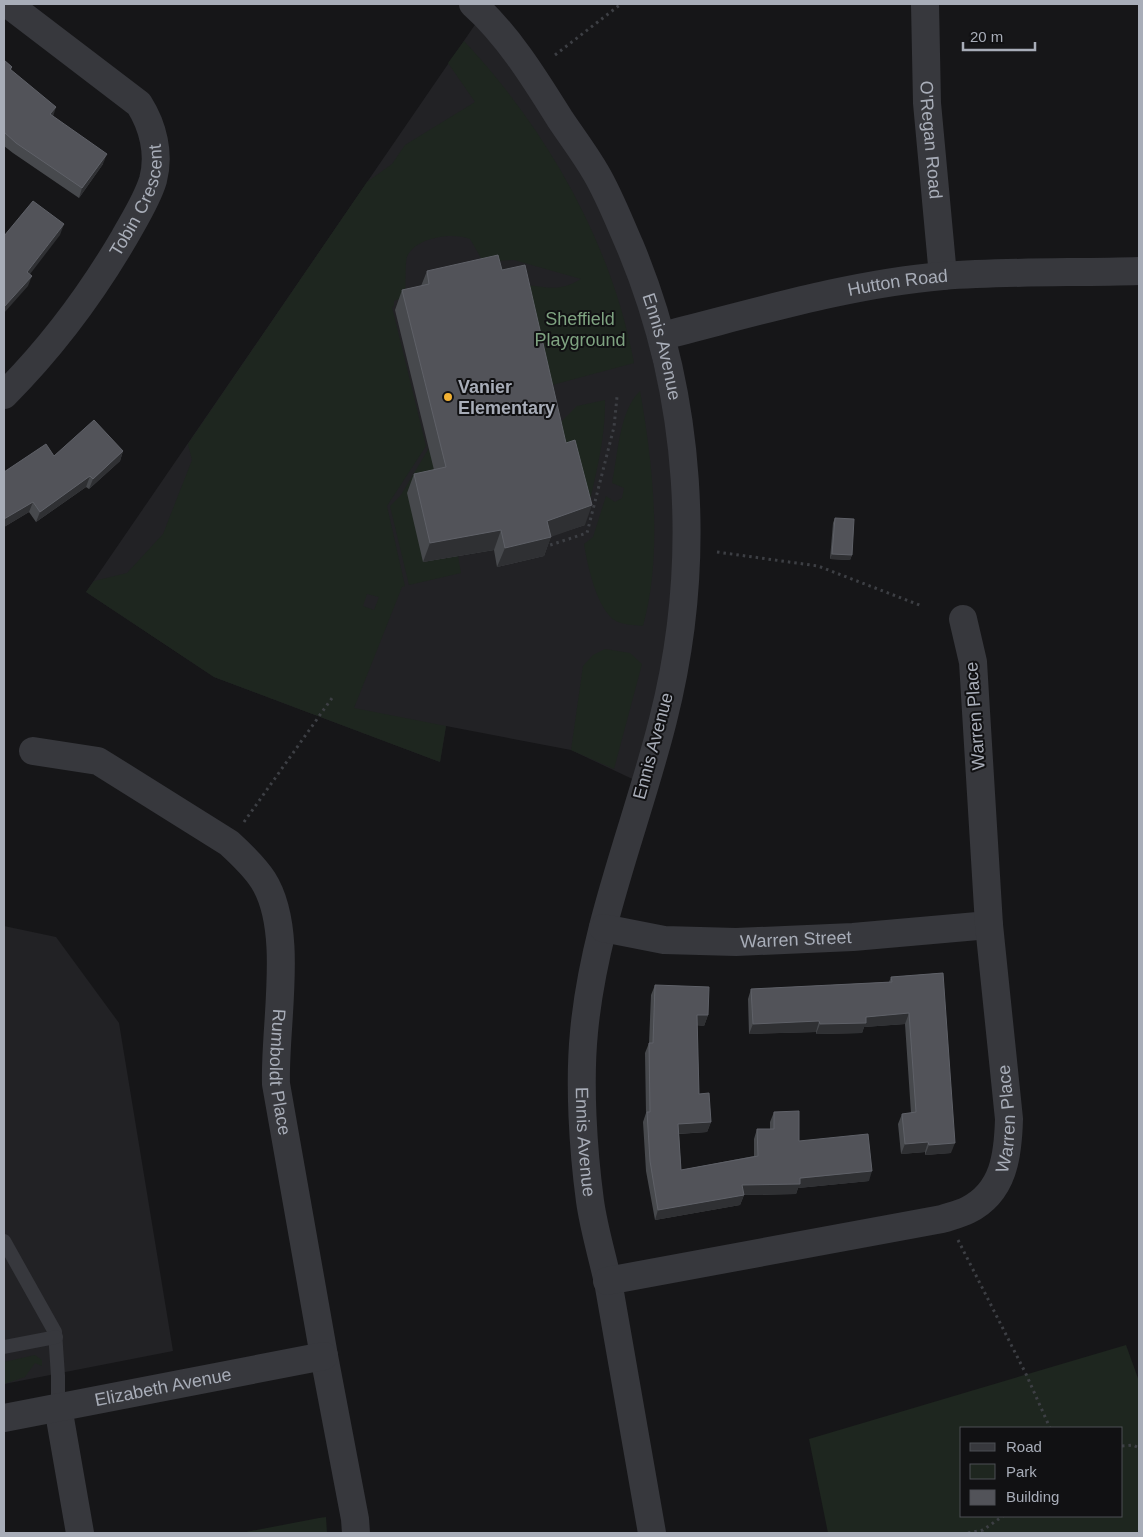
<svg xmlns="http://www.w3.org/2000/svg" width="1143" height="1537" font-family="Helvetica,sans-serif">
<style>
.built{fill:#222225}
.green{fill:#1e261f;fill-rule:evenodd}
.lines{fill:none;stroke-linecap:round;stroke-linejoin:round}
.path{stroke:#3d3f44;stroke-width:3;stroke-dasharray:2.5 4;stroke-linecap:butt}
.service{stroke:#37383d;stroke-width:14}
.minor{stroke:#37383d;stroke-width:28}
.wall{fill:#47494d}
.shaded-wall{fill:#2f3033}
.building{fill:#525359;stroke:#5f6168}
.poi-dot{fill:#f2b134;stroke:#111113;stroke-width:2}
.labels{text-anchor:middle;dominant-baseline:central;stroke-width:4;stroke-linejoin:round;paint-order:stroke}
.street-label{font-size:18px;fill:#a8adb8;stroke:#111113}
.park-label{font-size:18px;fill:#7fa381;stroke:#111113}
.poi-label{font-size:18px;font-weight:bold;fill:#a8adb8;stroke:#111113;text-anchor:start}
</style>
<rect width="100%" height="100%" fill="#161618"/>
<g class="built">
<path d="M 483,13 L 621,226 L 687,506 L 643,784 L 571,750 L 446,726 L 440,762 L 214,677 L 86,592 Z"/>
<path d="M 4,926 L 56,937 L 119,1023 L 173,1351 L 4,1384 Z"/>
</g>
<g class="green">
<path d="M 464,41 C 547,129 612,244 634,363 L 541,388 L 517,285 C 546,284 554,295 581,279 L 514,260 L 487,261 L 481,258 L 470,239 C 453,232 415,237 407,257 C 405,262 406,288 405,296 L 394,301 L 394,306 L 392,307 L 426,446 L 387,506 L 405,586 L 402,587 L 354,708 L 446,726 L 440,762 L 214,677 L 86,592 L 94,581 L 127,573 L 163,534 L 192,460 L 188,444 L 367,182 L 392,164 L 405,145 L 475,102 L 448,63 ZM 367,594 L 379,597 L 374,610 L 363,606 Z"/>
<path d="M 640,391 C 653,463 663,555 643,626 C 635,625 623,625 616,621 C 597,611 587,563 584,544 L 593,537 L 606,496 L 615,502 L 622,498 L 624,488 L 612,483 C 618,455 619,411 640,391 Z"/>
<path d="M 605,400 C 606,442 593,483 585,525 L 558,425 L 577,406 Z"/>
<path d="M 429,448 L 439,487 L 423,562 L 458,556 L 461,573 L 409,585 L 390,506 L 401,495 Z"/>
<path d="M 605,649 L 630,653 L 642,664 L 614,769 L 571,750 L 583,666 L 593,655 Z"/>
<path d="M 1126,1345 L 1139,1381 L 1139,1533 L 828,1533 L 809,1439 ZM 962,1428 L 1122,1428 L 1122,1516 L 962,1516 Z"/>
<path d="M 35,1355 L 42,1360 L 42,1366 L 35,1363 L 25,1377 L 4,1384 L 4,1362 Z"/>
<path d="M 326,1517 L 327,1533 L 241,1533 L 319,1518 Z"/>
</g>
<g class="lines">
<g class="path">
<path d="M 555,55 L 621,4"/>
<path d="M 544,547 L 587,533 L 614,427 L 617,397"/>
<path d="M 717,552 L 818,566 L 922,606"/>
<path d="M 244,822 L 332,698"/>
<path d="M 958,1240 L 1026,1374 L 1050,1428"/>
<path d="M 1122,1446 L 1133,1445 L 1139,1448"/>
<path d="M 968,1533 L 983,1530 L 1003,1516"/>
</g>
<g class="service">
<path d="M 4,1241 L 55,1332 L 58,1376 L 58,1407"/>
<path d="M 4,1347 L 56,1337"/>
</g>
<g class="minor">
<path id="s1" d="M 473,4 C 508,35 535,79 560,119 C 572,137 585,154 596,173 C 609,195 619,221 630,246 C 692,394 703,563 663,720 C 637,824 594,924 584,1032 C 579,1083 583,1149 590,1201 C 594,1230 603,1258 609,1287 C 623,1369 637,1451 652,1533"/>
<path id="s2" d="M 925,4 L 927,103 L 943,276"/>
<path id="s3" d="M 662,336 C 754,313 848,284 943,276 C 1008,271 1074,273 1139,271"/>
<path id="s4" d="M 4,395 C 51,348 90,296 124,238 C 134,220 147,200 153,180 C 160,154 153,126 139,104 L 8,4"/>
<path id="s5" d="M 33,751 L 98,761 L 229,843 C 241,854 254,866 263,880 C 295,930 274,1025 276,1084 L 324,1356 L 355,1519 L 356,1533"/>
<path id="s6" d="M 603,928 L 664,940 L 736,942 L 853,937 L 989,925"/>
<path id="s7" d="M 607,1281 L 942,1219 C 951,1216 960,1214 968,1210 C 1004,1192 1008,1155 1009,1119 L 989,925 L 973,662 L 963,619"/>
<path d="M 58,1407 L 80,1533"/>
<path id="s8" d="M 4,1418 L 324,1356"/>
</g>
</g>
<g class="wall">
<path d="M 4,60 L 12,67 L 11,70 L 53,116 L 103,164 L 79,198 L 13,153 L 4,146 Z"/>
<path d="M 502,270 L 585,525 L 551,536 L 544,556 L 497,567 L 494,550 L 423,562 L 407,493 L 414,474 L 434,470 L 395,310 L 402,290 L 421,286 L 427,271 Z"/>
<path d="M 123,451 L 120,461 L 89,489 L 86,487 L 36,522 L 29,512 L 4,527 L 4,472 L 54,456 Z"/>
<path d="M 835,518 L 852,555 L 850,560 L 830,559 L 833,523 Z"/>
<path d="M 943,973 L 951,1153 L 925,1155 L 925,1152 L 901,1154 L 898,1124 L 902,1114 L 911,1113 L 905,1024 L 864,1027 L 862,1033 L 816,1034 L 816,1032 L 749,1034 L 748,999 L 751,989 L 889,982 L 891,977 Z"/>
<path d="M 655,985 L 708,1015 L 704,1026 L 697,1025 L 699,1094 L 711,1122 L 707,1132 L 679,1134 L 681,1170 L 754,1156 L 754,1139 L 757,1129 L 770,1129 L 770,1122 L 774,1112 L 799,1141 L 869,1181 L 798,1188 L 796,1194 L 744,1195 L 740,1205 L 655,1220 L 646,1171 L 643,1122 L 646,1113 L 645,1053 L 649,1043 L 651,995 Z"/>
</g>
<g class="shaded-wall">
<path d="M 56,107 L 53,117 L 50,114 Z"/>
<path d="M 107,154 L 103,164 L 79,198 L 82,188 Z"/>
<path d="M 64,224 L 60,235 L 24,282 L 27,272 Z"/>
<path d="M 32,276 L 28,286 L 4,313 L 4,307 Z"/>
<path d="M 123,451 L 120,461 L 89,489 L 93,479 Z"/>
<path d="M 90,476 L 86,487 L 36,522 L 40,512 Z"/>
<path d="M 33,502 L 29,512 L 4,527 L 4,519 Z"/>
<path d="M 592,505 L 585,525 L 548,538 L 551,537 L 544,556 L 497,567 L 505,548 L 547,521 Z"/>
<path d="M 501,530 L 494,550 L 423,562 L 430,543 Z"/>
<path d="M 832,554 L 852,555 L 850,560 L 830,559 Z"/>
<path d="M 909,1013 L 905,1024 L 864,1027 L 862,1033 L 816,1034 L 820,1024 L 866,1017 Z"/>
<path d="M 697,1015 L 708,1015 L 704,1026 L 693,1025 Z"/>
<path d="M 819,1021 L 816,1032 L 749,1034 L 753,1024 Z"/>
<path d="M 711,1122 L 707,1132 L 674,1134 L 678,1124 Z"/>
<path d="M 928,1142 L 925,1152 L 901,1154 L 905,1144 Z"/>
<path d="M 955,1143 L 951,1153 L 925,1155 L 929,1145 Z"/>
<path d="M 872,1171 L 869,1181 L 798,1188 L 796,1194 L 738,1195 L 742,1185 Z"/>
<path d="M 744,1195 L 740,1205 L 655,1220 L 658,1210 Z"/>
</g>
<g class="building">
<path d="M 4,60 L 12,67 L 10,69 L 56,107 L 50,114 L 107,154 L 82,188 L 16,143 L 4,132 Z"/>
<path d="M 33,201 L 64,224 L 27,272 L 32,276 L 4,307 L 4,236 Z"/>
<path d="M 498,255 L 502,270 L 525,265 L 566,443 L 575,440 L 592,505 L 547,521 L 551,537 L 505,548 L 501,530 L 430,543 L 414,474 L 446,467 L 402,290 L 429,284 L 427,271 Z"/>
<path d="M 94,420 L 123,451 L 93,479 L 90,476 L 40,512 L 33,502 L 4,519 L 4,472 L 46,444 L 54,456 Z"/>
<path d="M 835,518 L 854,519 L 852,555 L 832,554 Z"/>
<path d="M 943,973 L 955,1143 L 929,1145 L 928,1142 L 905,1144 L 902,1114 L 916,1112 L 909,1013 L 866,1017 L 866,1023 L 820,1024 L 819,1021 L 753,1024 L 751,989 L 892,982 L 891,977 Z"/>
<path d="M 655,985 L 709,987 L 708,1015 L 697,1015 L 699,1094 L 709,1093 L 711,1122 L 678,1124 L 681,1170 L 758,1156 L 757,1129 L 774,1129 L 774,1112 L 799,1111 L 799,1141 L 868,1134 L 872,1171 L 800,1178 L 800,1184 L 742,1185 L 744,1195 L 658,1210 L 650,1161 L 647,1112 L 650,1112 L 649,1043 L 653,1043 Z"/>
</g>
<circle class="poi-dot" cx="448" cy="397" r="5"/>
<g class="labels">
<g class="street-label">
<text stroke="none"><textPath href="#s2" startOffset="136">O'Regan Road</textPath></text>
<text stroke="none"><textPath href="#s4" startOffset="239">Tobin Crescent</textPath></text>
<text stroke="none"><textPath href="#s3" startOffset="242">Hutton Road</textPath></text>
<text stroke="none"><textPath href="#s1" startOffset="396">Ennis Avenue</textPath></text>
<text transform="translate(975 716) rotate(-94)">Warren Place</text>
<text transform="translate(653 746) rotate(-75)">Ennis Avenue</text>
<text stroke="none"><textPath href="#s6" startOffset="194">Warren Street</textPath></text>
<text stroke="none"><textPath href="#s5" startOffset="466">Rumboldt Place</textPath></text>
<text stroke="none"><textPath href="#s7" startOffset="474">Warren Place</textPath></text>
<text stroke="none"><textPath href="#s1" startOffset="1206">Ennis Avenue</textPath></text>
<text stroke="none"><textPath href="#s8" startOffset="162">Elizabeth Avenue</textPath></text>
</g>
<g class="park-label">
<text x="580" y="319">Sheffield<tspan x="580" dy="21">Playground</tspan></text>
</g>
<g class="poi-label">
<text x="458" y="387">Vanier<tspan x="458" dy="21">Elementary</tspan></text>
</g>
</g>
<rect width="1143" height="1537" fill="none" stroke="#a8adb8" stroke-width="10"/>
<rect x="960" y="1427" width="162" height="90" fill="#111113" stroke="#4d4f55"/>
<rect x="970" y="1443" width="25" height="8" fill="#37383d" stroke="#4d4f55"/>
<text x="1006" y="1452" font-size="15" fill="#a8adb8">Road</text>
<rect x="970" y="1464" width="25" height="15" fill="#1e261f" stroke="#4d4f55"/>
<text x="1006" y="1477" font-size="15" fill="#a8adb8">Park</text>
<rect x="970" y="1490" width="25" height="15" fill="#525359" stroke="#4d4f55"/>
<text x="1006" y="1502" font-size="15" fill="#a8adb8">Building</text>
<path d="M963 42v8h72v-8" fill="none" stroke="#a8adb8" stroke-width="2.5"/>
<text x="970" y="42" font-size="15" fill="#a8adb8" stroke="#111113" stroke-width="4" paint-order="stroke">20 m</text>
</svg>
